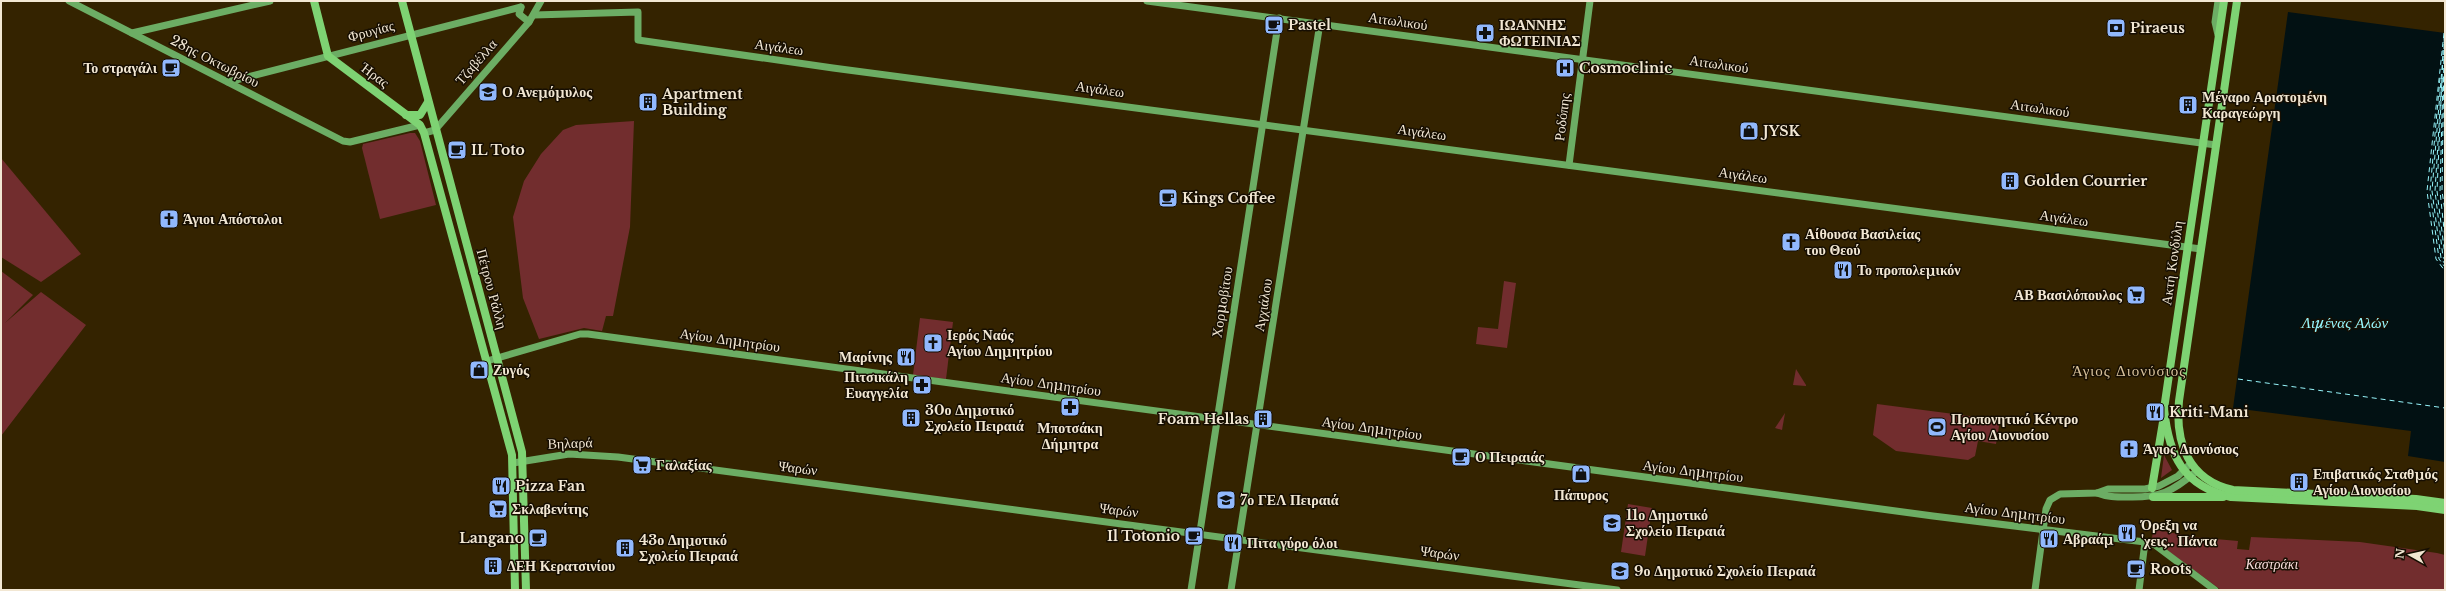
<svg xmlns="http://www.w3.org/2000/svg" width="2446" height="591" font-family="'Libre Baskerville',serif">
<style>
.green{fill:#722d2e}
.water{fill:#021113}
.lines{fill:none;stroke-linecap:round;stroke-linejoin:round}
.ferry{stroke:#97f6fc;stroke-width:1;stroke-dasharray:5 4;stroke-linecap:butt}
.secondary{stroke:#6cad64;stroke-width:7}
.primary{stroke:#7ed373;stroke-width:8}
.labels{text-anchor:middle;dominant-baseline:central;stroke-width:3;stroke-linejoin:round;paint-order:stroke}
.street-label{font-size:14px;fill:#f2e7d3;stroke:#160e02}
.poi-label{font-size:14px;font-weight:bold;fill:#f2e7d3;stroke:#160e02;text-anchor:start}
.park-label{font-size:14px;font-style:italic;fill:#f6dbd9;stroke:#160e02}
.water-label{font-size:15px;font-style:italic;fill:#97f6fc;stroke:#160e02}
.neighbourhood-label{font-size:15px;letter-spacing:1px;fill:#d7c19b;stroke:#160e02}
</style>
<rect width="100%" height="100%" fill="#342300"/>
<g class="green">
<path d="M 634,121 L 630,227 L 613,316 L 606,316 L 602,331 L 584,328 L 539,339 L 523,298 L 513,217 L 524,181 L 541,154 L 563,130 L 576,125 Z"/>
<path d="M 410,133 L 415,133 L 420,141 L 436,205 L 380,219 L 362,148 L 363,144 Z"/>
<path d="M 1,158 L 81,254 L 41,282 L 1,257 Z"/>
<path d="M 1,271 L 33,295 L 5,323 L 41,292 L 86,325 L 1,436 Z"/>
<path d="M 1504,281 L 1516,283 L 1507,348 L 1476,344 L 1478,327 L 1498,329 Z"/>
<path d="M 920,318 L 953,322 L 946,379 L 913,375 Z"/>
<path d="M 1796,369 L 1806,385 L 1806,386 L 1793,385 Z"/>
<path d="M 1877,404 L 2000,420 L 1996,444 L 1978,441 L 1975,456 L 1968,460 L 1896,451 L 1873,435 Z"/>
<path d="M 1785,413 L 1782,430 L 1775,428 Z"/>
<path d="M 2164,455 L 2172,470 L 2161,478 Z"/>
<path d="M 1628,504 L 1652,508 L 1645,556 L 1621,552 Z"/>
<path d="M 2153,529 L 2193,537 L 2238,541 L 2237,549 L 2249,550 L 2251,537 L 2360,542 L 2437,553 L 2445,555 L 2445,590 L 2221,590 L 2152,539 Z"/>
</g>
<path class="water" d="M 2288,12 L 2445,33 L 2445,462 L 2408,456 L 2411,431 L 2233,408 Z"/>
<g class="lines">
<g class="ferry">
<path d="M 2444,33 L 2427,191 L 2436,259 L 2445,271"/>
<path d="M 2444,38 L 2445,54"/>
<path d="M 2444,49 L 2444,42"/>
<path d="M 2444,50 L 2442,191 L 2445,211"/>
<path d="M 2443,55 L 2443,48"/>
<path d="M 2443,56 L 2432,191 L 2441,258 L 2445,264"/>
<path d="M 2443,56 L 2437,191 L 2445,256"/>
<path d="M 2445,56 L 2445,71"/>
<path d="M 2444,76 L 2445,193"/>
<path d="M 2440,78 L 2430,191 L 2439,259 L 2445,267"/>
<path d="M 2442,78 L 2435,191 L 2443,257 L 2445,260"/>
<path d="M 2443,78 L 2440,191 L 2445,239"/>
<path d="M 2238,379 L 2445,408"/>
</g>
<g class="secondary">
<path d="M 69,1 L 343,141 L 350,142 L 420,125"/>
<path d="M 1147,1 L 2216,145"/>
<path d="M 521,7 L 519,14 L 529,22"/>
<path d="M 534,15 L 638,12 L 638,40 L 833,68 L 2201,249"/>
<path d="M 132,33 L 270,1"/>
<path d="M 2218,35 L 2215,22 L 2218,1"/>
<path d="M 228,82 L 521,7"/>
<path d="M 424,133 L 435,130 L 529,22 L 541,1"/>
<path d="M 1569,165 L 1590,1"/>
<path d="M 487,361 L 580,334 L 588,334 L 1933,516 L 2145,542 L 2155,545 L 2215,590"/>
<path d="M 513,463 L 569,454 L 618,457 L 1617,590"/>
<path d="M 2097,493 C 2107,497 2116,497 2127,497 C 2160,498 2172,492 2197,471"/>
<path d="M 1191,590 L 1279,18"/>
<path d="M 1231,590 L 1320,23"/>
<path d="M 2035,590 L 2046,509 L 2050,500 L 2060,494 L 2097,493 L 2108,489 L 2145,489 L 2159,486 L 2178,476 L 2191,463"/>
<path d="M 2139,590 L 2145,542"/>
</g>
<g class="primary">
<path d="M 314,1 L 328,56 L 420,125 L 424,133 L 512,455 L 515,590"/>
<path d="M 402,1 L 522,452 L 526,590"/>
<path d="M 2224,1 L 2164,409 C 2169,456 2183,486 2231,497 L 2417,506 L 2445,510"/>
<path d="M 2237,1 L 2179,401 C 2175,442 2188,480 2233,490 L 2416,499 L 2445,503"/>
<path d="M 406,115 L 420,115 L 428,102"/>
<path d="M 2152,488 L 2163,422"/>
<path d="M 2153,497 L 2223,497"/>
</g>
</g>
<defs>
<symbol id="cafe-square" viewBox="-11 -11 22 22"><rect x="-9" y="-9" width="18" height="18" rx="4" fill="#91b8fd" stroke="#160e02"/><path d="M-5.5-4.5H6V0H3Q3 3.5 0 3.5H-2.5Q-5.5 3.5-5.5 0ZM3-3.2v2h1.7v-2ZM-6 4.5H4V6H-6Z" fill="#111"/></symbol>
<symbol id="bank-square" viewBox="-11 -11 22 22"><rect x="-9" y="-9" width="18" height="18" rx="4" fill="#91b8fd" stroke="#160e02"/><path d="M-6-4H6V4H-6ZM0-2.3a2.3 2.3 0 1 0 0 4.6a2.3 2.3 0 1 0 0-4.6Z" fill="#111"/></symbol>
<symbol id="pharmacy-square" viewBox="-11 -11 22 22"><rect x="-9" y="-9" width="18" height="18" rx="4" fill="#91b8fd" stroke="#160e02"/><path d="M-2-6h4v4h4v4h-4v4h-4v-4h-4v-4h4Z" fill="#111"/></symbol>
<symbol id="hospital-square" viewBox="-11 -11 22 22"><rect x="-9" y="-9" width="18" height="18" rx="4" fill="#91b8fd" stroke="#160e02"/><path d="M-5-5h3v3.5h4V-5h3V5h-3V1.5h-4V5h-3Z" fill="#111"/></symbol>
<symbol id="school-square" viewBox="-11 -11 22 22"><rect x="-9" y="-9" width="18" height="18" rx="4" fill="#91b8fd" stroke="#160e02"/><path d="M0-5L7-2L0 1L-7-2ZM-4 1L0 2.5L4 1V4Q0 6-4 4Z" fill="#111"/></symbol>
<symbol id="building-square" viewBox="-11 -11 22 22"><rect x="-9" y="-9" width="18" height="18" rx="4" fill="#91b8fd" stroke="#160e02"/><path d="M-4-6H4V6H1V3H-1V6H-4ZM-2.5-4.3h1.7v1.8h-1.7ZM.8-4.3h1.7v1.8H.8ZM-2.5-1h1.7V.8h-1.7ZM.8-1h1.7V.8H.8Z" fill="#111"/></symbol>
<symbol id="shop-square" viewBox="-11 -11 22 22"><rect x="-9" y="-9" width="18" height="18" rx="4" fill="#91b8fd" stroke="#160e02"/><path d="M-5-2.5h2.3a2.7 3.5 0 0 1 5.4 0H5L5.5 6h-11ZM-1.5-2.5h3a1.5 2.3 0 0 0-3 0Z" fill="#111"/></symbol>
<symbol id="church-square" viewBox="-11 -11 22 22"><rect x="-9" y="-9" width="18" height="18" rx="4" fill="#91b8fd" stroke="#160e02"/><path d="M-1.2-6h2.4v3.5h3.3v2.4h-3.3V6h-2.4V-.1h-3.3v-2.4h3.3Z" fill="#111"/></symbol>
<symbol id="restaurant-square" viewBox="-11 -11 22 22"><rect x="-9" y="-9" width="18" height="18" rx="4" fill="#91b8fd" stroke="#160e02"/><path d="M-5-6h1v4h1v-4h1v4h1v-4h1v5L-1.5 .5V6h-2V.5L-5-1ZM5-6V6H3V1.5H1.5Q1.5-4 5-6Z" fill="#111"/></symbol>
<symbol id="supermarket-square" viewBox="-11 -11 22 22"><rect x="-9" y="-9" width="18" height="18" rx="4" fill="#91b8fd" stroke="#160e02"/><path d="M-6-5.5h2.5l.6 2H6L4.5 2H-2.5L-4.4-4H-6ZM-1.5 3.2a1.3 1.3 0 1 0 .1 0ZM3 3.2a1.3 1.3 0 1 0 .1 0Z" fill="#111"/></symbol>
<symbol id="stadium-square" viewBox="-11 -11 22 22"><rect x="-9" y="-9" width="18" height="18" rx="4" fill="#91b8fd" stroke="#160e02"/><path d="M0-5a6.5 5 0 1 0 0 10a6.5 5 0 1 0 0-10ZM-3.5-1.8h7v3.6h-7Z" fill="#111"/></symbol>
</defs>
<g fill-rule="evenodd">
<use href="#cafe-square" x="1263" y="14" width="22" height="22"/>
<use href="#bank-square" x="2105" y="17" width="22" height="22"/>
<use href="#pharmacy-square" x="1474" y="22" width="22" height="22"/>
<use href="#cafe-square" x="160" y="57" width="22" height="22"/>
<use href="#hospital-square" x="1554" y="57" width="22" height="22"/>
<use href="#school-square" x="477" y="81" width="22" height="22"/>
<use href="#building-square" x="637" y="91" width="22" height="22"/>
<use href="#building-square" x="2177" y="94" width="22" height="22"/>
<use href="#shop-square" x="1738" y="120" width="22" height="22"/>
<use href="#cafe-square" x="446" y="139" width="22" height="22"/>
<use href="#building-square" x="1999" y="170" width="22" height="22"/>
<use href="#cafe-square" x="1157" y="187" width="22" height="22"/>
<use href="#church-square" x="158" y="208" width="22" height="22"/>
<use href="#church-square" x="1780" y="231" width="22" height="22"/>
<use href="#restaurant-square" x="1832" y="259" width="22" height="22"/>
<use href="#supermarket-square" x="2125" y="284" width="22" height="22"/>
<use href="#church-square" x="922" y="332" width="22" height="22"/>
<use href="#restaurant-square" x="895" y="346" width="22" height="22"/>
<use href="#shop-square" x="468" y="359" width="22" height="22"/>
<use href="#pharmacy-square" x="911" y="374" width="22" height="22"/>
<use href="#pharmacy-square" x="1059" y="396" width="22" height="22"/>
<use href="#restaurant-square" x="2144" y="401" width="22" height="22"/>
<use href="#building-square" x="900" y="407" width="22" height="22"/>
<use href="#building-square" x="1252" y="408" width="22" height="22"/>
<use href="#stadium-square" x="1926" y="416" width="22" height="22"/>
<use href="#church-square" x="2118" y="438" width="22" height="22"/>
<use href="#cafe-square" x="1450" y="446" width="22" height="22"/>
<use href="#supermarket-square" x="631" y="454" width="22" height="22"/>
<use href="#shop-square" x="1570" y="463" width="22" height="22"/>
<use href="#building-square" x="2288" y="471" width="22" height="22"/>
<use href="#restaurant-square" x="490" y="475" width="22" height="22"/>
<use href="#school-square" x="1215" y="489" width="22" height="22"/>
<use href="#supermarket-square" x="487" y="498" width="22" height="22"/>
<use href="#school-square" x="1601" y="512" width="22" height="22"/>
<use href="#restaurant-square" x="2116" y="522" width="22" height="22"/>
<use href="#cafe-square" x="1183" y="525" width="22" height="22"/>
<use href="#cafe-square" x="527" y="527" width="22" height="22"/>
<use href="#restaurant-square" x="2038" y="528" width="22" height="22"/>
<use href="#restaurant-square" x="1222" y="532" width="22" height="22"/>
<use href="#building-square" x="614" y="537" width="22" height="22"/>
<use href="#building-square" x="482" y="555" width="22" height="22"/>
<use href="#cafe-square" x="2125" y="558" width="22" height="22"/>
<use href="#school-square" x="1609" y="560" width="22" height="22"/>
</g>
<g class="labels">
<g class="street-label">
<text transform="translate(1398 21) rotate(8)">Αιτωλικού</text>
<text transform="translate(371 31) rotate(-15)">Φρυγίας</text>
<text transform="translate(779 47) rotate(8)">Αιγάλεω</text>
<text transform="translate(215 61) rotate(27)">28ης Οκτωβρίου</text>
<text transform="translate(476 62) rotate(-49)">Τζαβέλλα</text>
<text transform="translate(1719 64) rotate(8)">Αιτωλικού</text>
<text transform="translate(375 75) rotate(37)">Ήρας</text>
<text transform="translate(1100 89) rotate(8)">Αιγάλεω</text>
<text transform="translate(2040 108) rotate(8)">Αιτωλικού</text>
<text transform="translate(1562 117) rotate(-83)">Ροδόπης</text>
<text transform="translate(1422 132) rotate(8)">Αιγάλεω</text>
<text transform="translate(1743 175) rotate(8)">Αιγάλεω</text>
<text transform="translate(2064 218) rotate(8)">Αιγάλεω</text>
<text transform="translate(2172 263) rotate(-82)">Ακτή Κονδύλη</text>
<text transform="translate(492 289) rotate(75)">Πέτρου Ράλλη</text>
<text transform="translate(1222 302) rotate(-81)">Χορμοβίτου</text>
<text transform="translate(1263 305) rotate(-81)">Αγχιάλου</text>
<text transform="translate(730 340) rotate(8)">Αγίου Δημητρίου</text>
<text transform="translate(1051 384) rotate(8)">Αγίου Δημητρίου</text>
<text transform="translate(1372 428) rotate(8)">Αγίου Δημητρίου</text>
<text transform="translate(570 443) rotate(-2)">Βηλαρά</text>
<text transform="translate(798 468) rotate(7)">Ψαρών</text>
<text transform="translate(1693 471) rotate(7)">Αγίου Δημητρίου</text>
<text transform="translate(1119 510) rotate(7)">Ψαρών</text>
<text transform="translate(2015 513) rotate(7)">Αγίου Δημητρίου</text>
<text transform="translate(1440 553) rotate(8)">Ψαρών</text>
</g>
<g class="poi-label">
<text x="1288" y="25">Pastel</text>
<text x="1499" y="25">ΙΩΑΝΝΗΣ<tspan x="1499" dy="16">ΦΩΤΕΙΝΙΑΣ</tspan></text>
<text x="2130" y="28">Piraeus</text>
<text x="157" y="68" text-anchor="end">Το στραγάλι</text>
<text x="1579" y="68">Cosmoclinic</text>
<text x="502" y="92">Ο Ανεμόμυλος</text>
<text x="662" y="94">Apartment<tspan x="662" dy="16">Building</tspan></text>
<text x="2202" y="97">Μέγαρο Αριστομένη<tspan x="2202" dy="16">Καραγεώργη</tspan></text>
<text x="1763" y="131">JYSK</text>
<text x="471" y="150">IL Toto</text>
<text x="2024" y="181">Golden Courrier</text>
<text x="1182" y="198">Kings Coffee</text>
<text x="183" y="219">Άγιοι Απόστολοι</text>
<text x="1805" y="234">Αίθουσα Βασιλείας<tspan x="1805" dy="16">του Θεού</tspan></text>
<text x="1857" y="270">Το προπολεμικόν</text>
<text x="2122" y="295" text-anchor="end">ΑΒ Βασιλόπουλος</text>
<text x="947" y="335">Ιερός Ναός<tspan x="947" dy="16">Αγίου Δημητρίου</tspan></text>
<text x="892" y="357" text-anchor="end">Μαρίνης</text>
<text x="493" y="370">Ζυγός</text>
<text x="908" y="377" text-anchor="end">Πιτσικάλη<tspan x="908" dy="16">Ευαγγελία</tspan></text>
<text x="925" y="410">30ο Δημοτικό<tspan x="925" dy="16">Σχολείο Πειραιά</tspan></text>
<text x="2169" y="412">Kriti-Mani</text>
<text x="1249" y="419" text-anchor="end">Foam Hellas</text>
<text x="1951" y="419">Προπονητικό Κέντρο<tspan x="1951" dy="16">Αγίου Διονυσίου</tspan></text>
<text x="1070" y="428" text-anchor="middle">Μποτσάκη<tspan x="1070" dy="16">Δήμητρα</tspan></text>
<text x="2143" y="449">Άγιος Διονύσιος</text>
<text x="1475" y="457">Ο Πειραιάς</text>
<text x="656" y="465">Γαλαξίας</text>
<text x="2313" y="474">Επιβατικός Σταθμός<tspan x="2313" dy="16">Αγίου Διονυσίου</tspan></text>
<text x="515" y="486">Pizza Fan</text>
<text x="1581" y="495" text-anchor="middle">Πάπυρος</text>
<text x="1240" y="500">7ο ΓΕΛ Πειραιά</text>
<text x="512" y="509">Σκλαβενίτης</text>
<text x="1626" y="515">11ο Δημοτικό<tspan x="1626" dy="16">Σχολείο Πειραιά</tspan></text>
<text x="2141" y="525">Όρεξη να<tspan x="2141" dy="16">'χεις.. Πάντα</tspan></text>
<text x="1180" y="536" text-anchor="end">Il Totonio</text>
<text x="524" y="538" text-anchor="end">Langano</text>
<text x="2063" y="539">Αβραάμ</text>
<text x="639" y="540">43ο Δημοτικό<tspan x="639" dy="16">Σχολείο Πειραιά</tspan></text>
<text x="1247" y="543">Πιτα γύρο όλοι</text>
<text x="507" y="566">ΔΕΗ Κερατσινίου</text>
<text x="2150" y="569">Roots</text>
<text x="1634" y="571">9ο Δημοτικό Σχολείο Πειραιά</text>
</g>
<g class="park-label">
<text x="2272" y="564">Καστράκι</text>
</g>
<g class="water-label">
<text x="2345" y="322">Λιμένας Αλών</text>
</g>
<g class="neighbourhood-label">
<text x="2129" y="370">Άγιος Διονύσιος</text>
</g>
</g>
<rect width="2446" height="591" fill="none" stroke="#f2e7d3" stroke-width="4"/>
<g transform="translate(2410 555) rotate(278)" stroke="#160e02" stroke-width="3" paint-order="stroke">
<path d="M0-3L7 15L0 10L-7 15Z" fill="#f2e7d3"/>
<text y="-6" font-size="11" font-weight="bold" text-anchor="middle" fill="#f2e7d3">N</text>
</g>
</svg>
